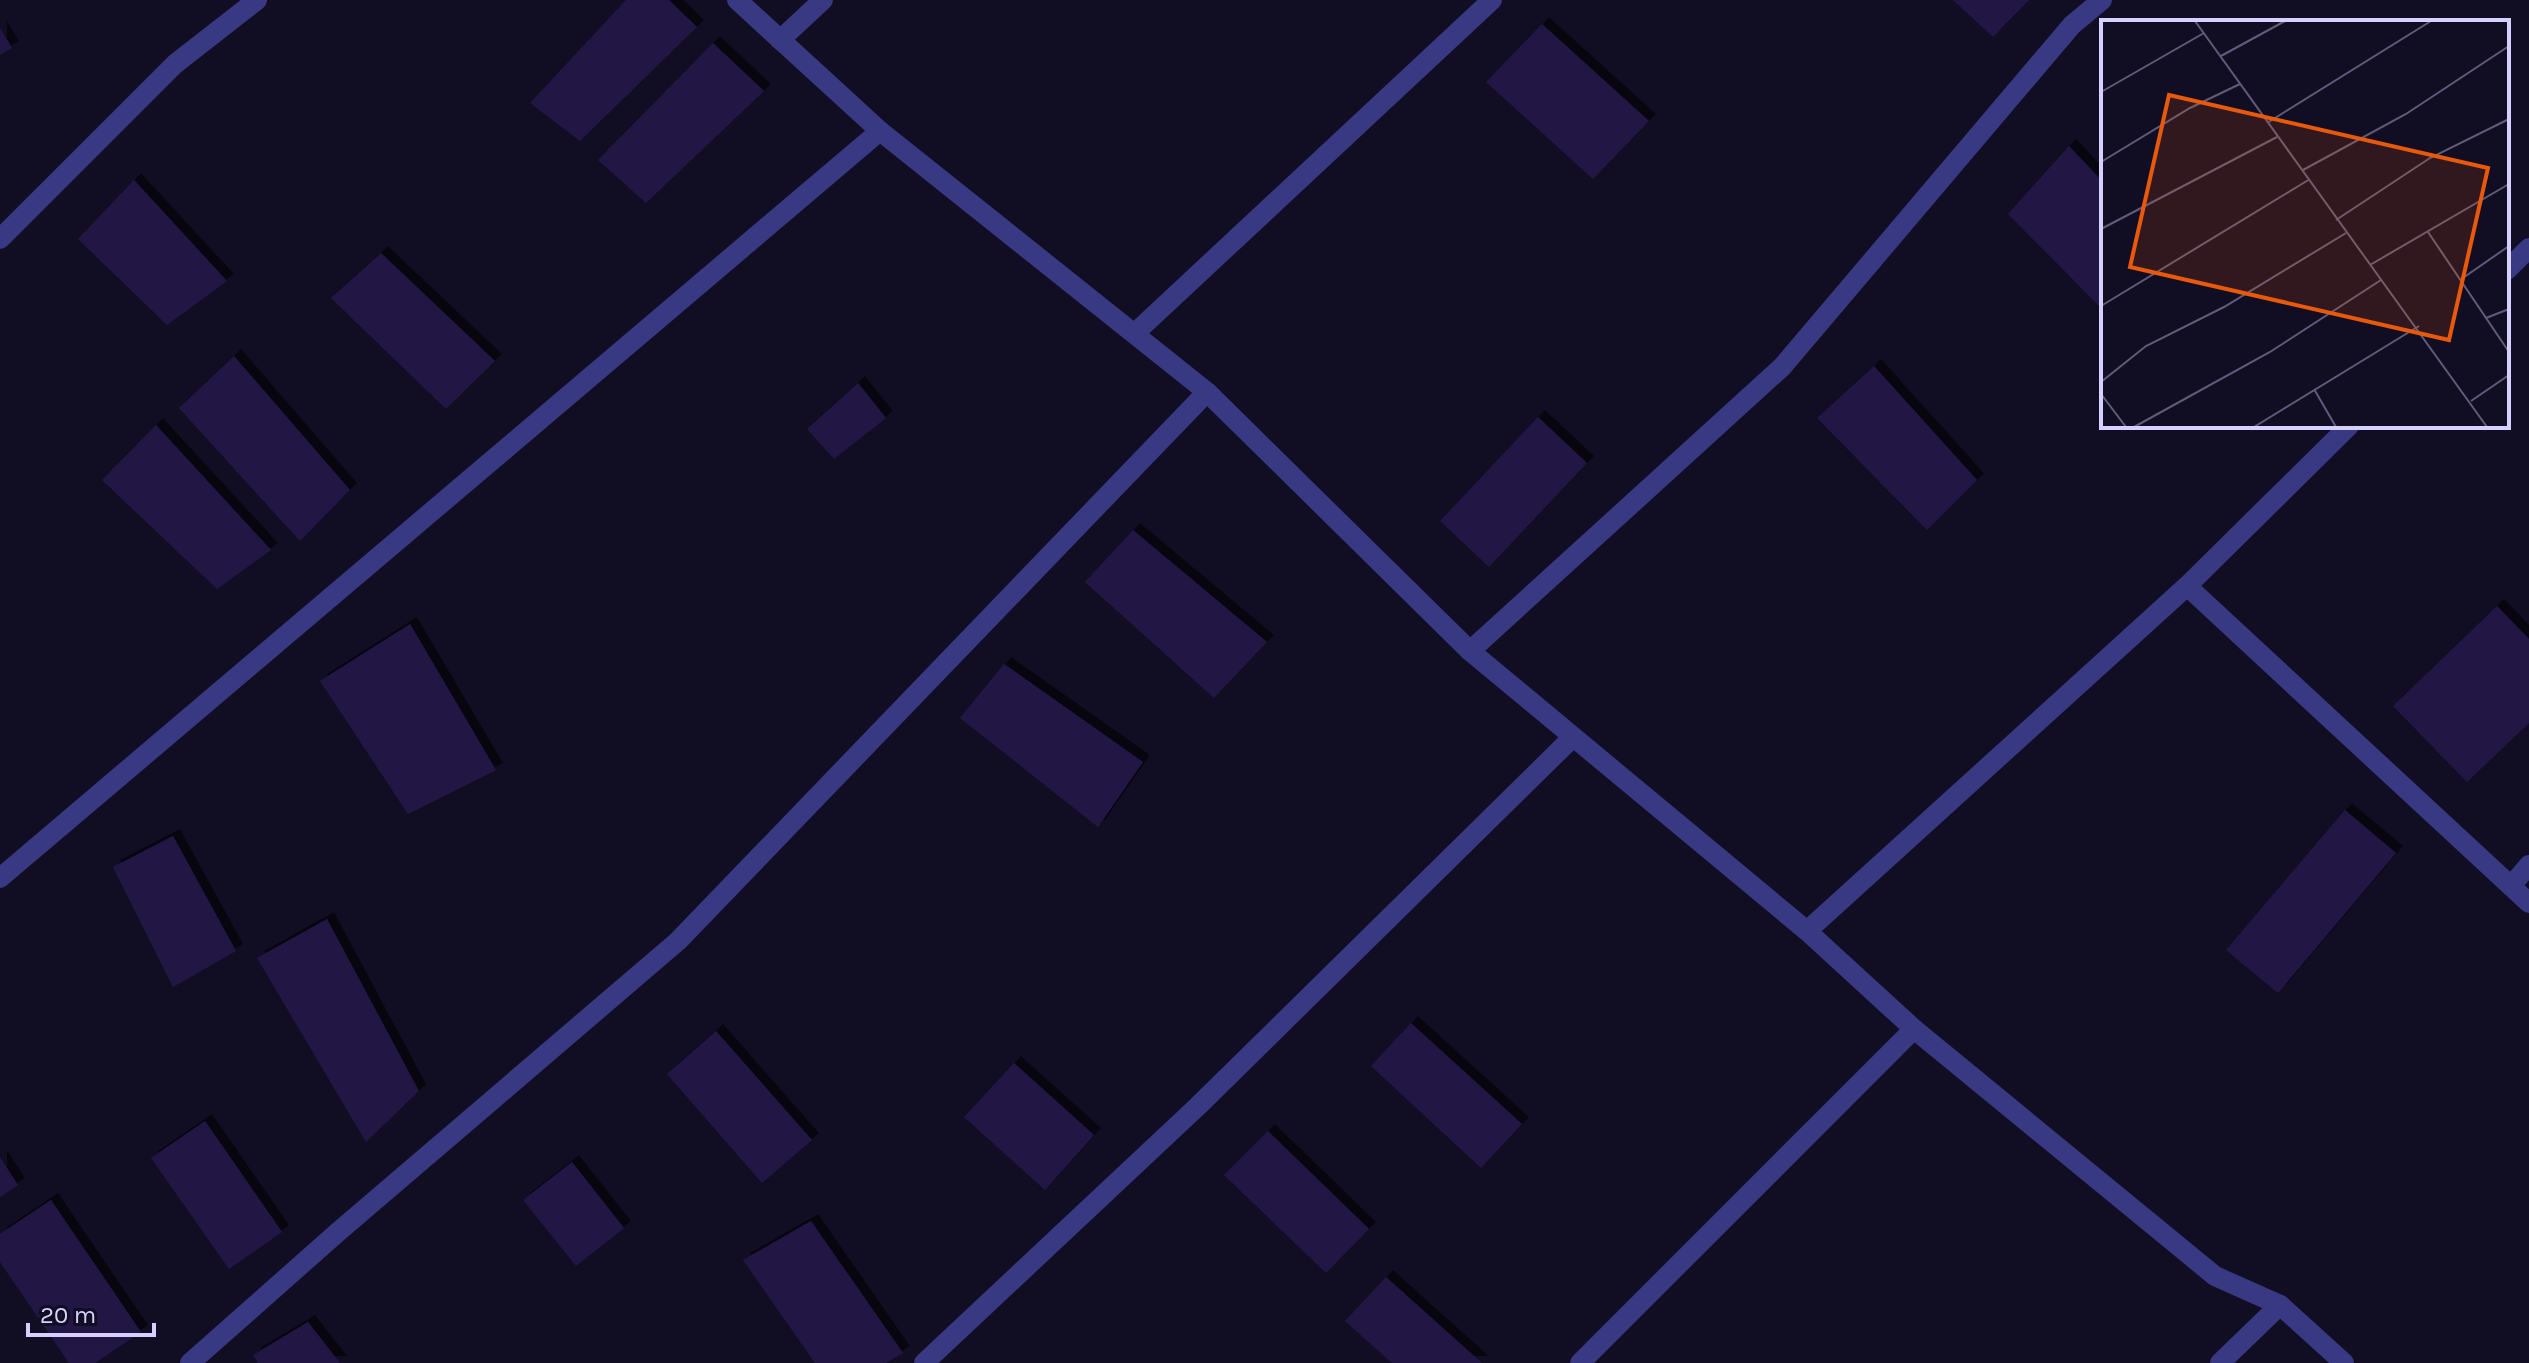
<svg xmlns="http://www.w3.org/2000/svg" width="2529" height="1363" font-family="Karla,sans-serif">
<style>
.building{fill:#211945;filter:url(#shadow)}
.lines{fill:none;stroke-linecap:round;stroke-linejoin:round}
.street{stroke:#393883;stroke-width:20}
.inset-road{fill:none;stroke:#5f5c7b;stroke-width:2}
.view{fill:#e8590c;fill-opacity:0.15;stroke:#e8590c;stroke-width:4}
.inset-edge{fill:none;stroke:#d5d0ff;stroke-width:4}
</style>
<defs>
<filter id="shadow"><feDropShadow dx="7" dy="-7" stdDeviation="0" flood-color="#0009"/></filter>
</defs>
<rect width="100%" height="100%" fill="#110e23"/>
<g class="building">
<path d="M 626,0 L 669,0 L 697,27 L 580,141 L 530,103 Z"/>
<path d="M 1953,0 L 2029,0 L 1993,37 Z"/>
<path d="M 1542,24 L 1649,121 L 1593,179 L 1486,82 Z"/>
<path d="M 0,28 L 12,48 L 0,55 Z"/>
<path d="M 713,43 L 764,91 L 646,203 L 598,160 Z"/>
<path d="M 2069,146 L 2103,182 L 2103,310 L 2008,214 Z"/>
<path d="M 134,180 L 227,281 L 167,325 L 78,239 Z"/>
<path d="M 381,253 L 495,361 L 446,409 L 331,298 Z"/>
<path d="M 234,356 L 350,490 L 300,541 L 179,408 Z"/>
<path d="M 1874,366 L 1977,480 L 1927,530 L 1817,418 Z"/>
<path d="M 858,383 L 886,418 L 834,459 L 807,429 Z"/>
<path d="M 1538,417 L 1587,463 L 1489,567 L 1440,521 Z"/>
<path d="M 156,425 L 271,550 L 217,589 L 102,480 Z"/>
<path d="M 1133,530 L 1267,642 L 1214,698 L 1085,582 Z"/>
<path d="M 2497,606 L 2529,639 L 2529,723 L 2467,782 L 2393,706 Z"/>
<path d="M 410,624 L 496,770 L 408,814 L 320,681 Z"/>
<path d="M 1004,664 L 1143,762 L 1098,827 L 960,718 Z"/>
<path d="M 2345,810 L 2396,853 L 2278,993 L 2226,950 Z"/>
<path d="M 173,836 L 236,951 L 173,987 L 113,867 Z"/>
<path d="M 327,919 L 419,1091 L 366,1142 L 257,958 Z"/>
<path d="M 1411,1023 L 1522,1124 L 1481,1168 L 1371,1066 Z"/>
<path d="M 716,1031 L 812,1140 L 762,1183 L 667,1074 Z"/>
<path d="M 1014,1063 L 1094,1135 L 1045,1190 L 964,1117 Z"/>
<path d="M 205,1121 L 282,1232 L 229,1269 L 151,1158 Z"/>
<path d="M 1268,1131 L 1369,1229 L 1326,1273 L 1224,1175 Z"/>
<path d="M 0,1157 L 18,1185 L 0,1197 Z"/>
<path d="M 572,1162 L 624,1228 L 576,1266 L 523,1200 Z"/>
<path d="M 51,1200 L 141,1332 L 95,1363 L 69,1363 L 0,1262 L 0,1234 Z"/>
<path d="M 811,1221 L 903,1353 L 886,1363 L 815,1363 L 743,1260 Z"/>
<path d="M 1386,1277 L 1482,1363 L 1392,1363 L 1345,1321 Z"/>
<path d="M 308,1322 L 340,1363 L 258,1363 L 253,1355 Z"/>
</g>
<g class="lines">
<g class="street">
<path d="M 737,0 L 880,131 L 1207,392 L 1470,651 L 1807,931 L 1914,1029 L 2215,1276 L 2280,1305 L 2344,1363"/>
<path d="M 780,40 L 823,0"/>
<path d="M 0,239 L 175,64 L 257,0"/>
<path d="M 2507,270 L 2529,248"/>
<path d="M 1135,333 L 1492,0"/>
<path d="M 2187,586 L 2529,903"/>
<path d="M 1470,651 L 1782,367 L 2072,25 L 2102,0"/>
<path d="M 0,878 L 880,131"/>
<path d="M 2511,886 L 2529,865"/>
<path d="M 1807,931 L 2187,586 L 2349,426"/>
<path d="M 190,1363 L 338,1232 L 678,941 L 1207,392"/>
<path d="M 924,1363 L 1198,1106 L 1573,737"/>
<path d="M 1580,1363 L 1914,1029"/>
<path d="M 2220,1363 L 2280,1305"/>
</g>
</g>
<g transform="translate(2101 20)">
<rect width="408" height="408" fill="#110e23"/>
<path class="inset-road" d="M 94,1 L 386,407M 120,36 L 184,1M 0,72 L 103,13M 166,103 L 330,1M 0,142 L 89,88 L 139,64M 202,150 L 305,94 L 408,26M 235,200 L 329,138 L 408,99M 0,209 L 176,117M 327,212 L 408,332M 269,245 L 408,164M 359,260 L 408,226M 0,286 L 209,159M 385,298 L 408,289M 0,362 L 45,326 L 123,287 L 245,213M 213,369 L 235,407M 0,374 L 25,407M 370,381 L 408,355M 33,407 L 169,332 L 280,260M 153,407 L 318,306"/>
<path class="view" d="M 68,75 L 387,148 L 348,320 L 29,247 Z"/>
<rect width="408" height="408" class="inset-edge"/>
</g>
<path d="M28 1323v12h126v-12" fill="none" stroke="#d5d0ff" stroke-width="4"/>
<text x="40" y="1323" font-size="24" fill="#d5d0ff" stroke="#110e23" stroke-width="6" paint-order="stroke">20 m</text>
</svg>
